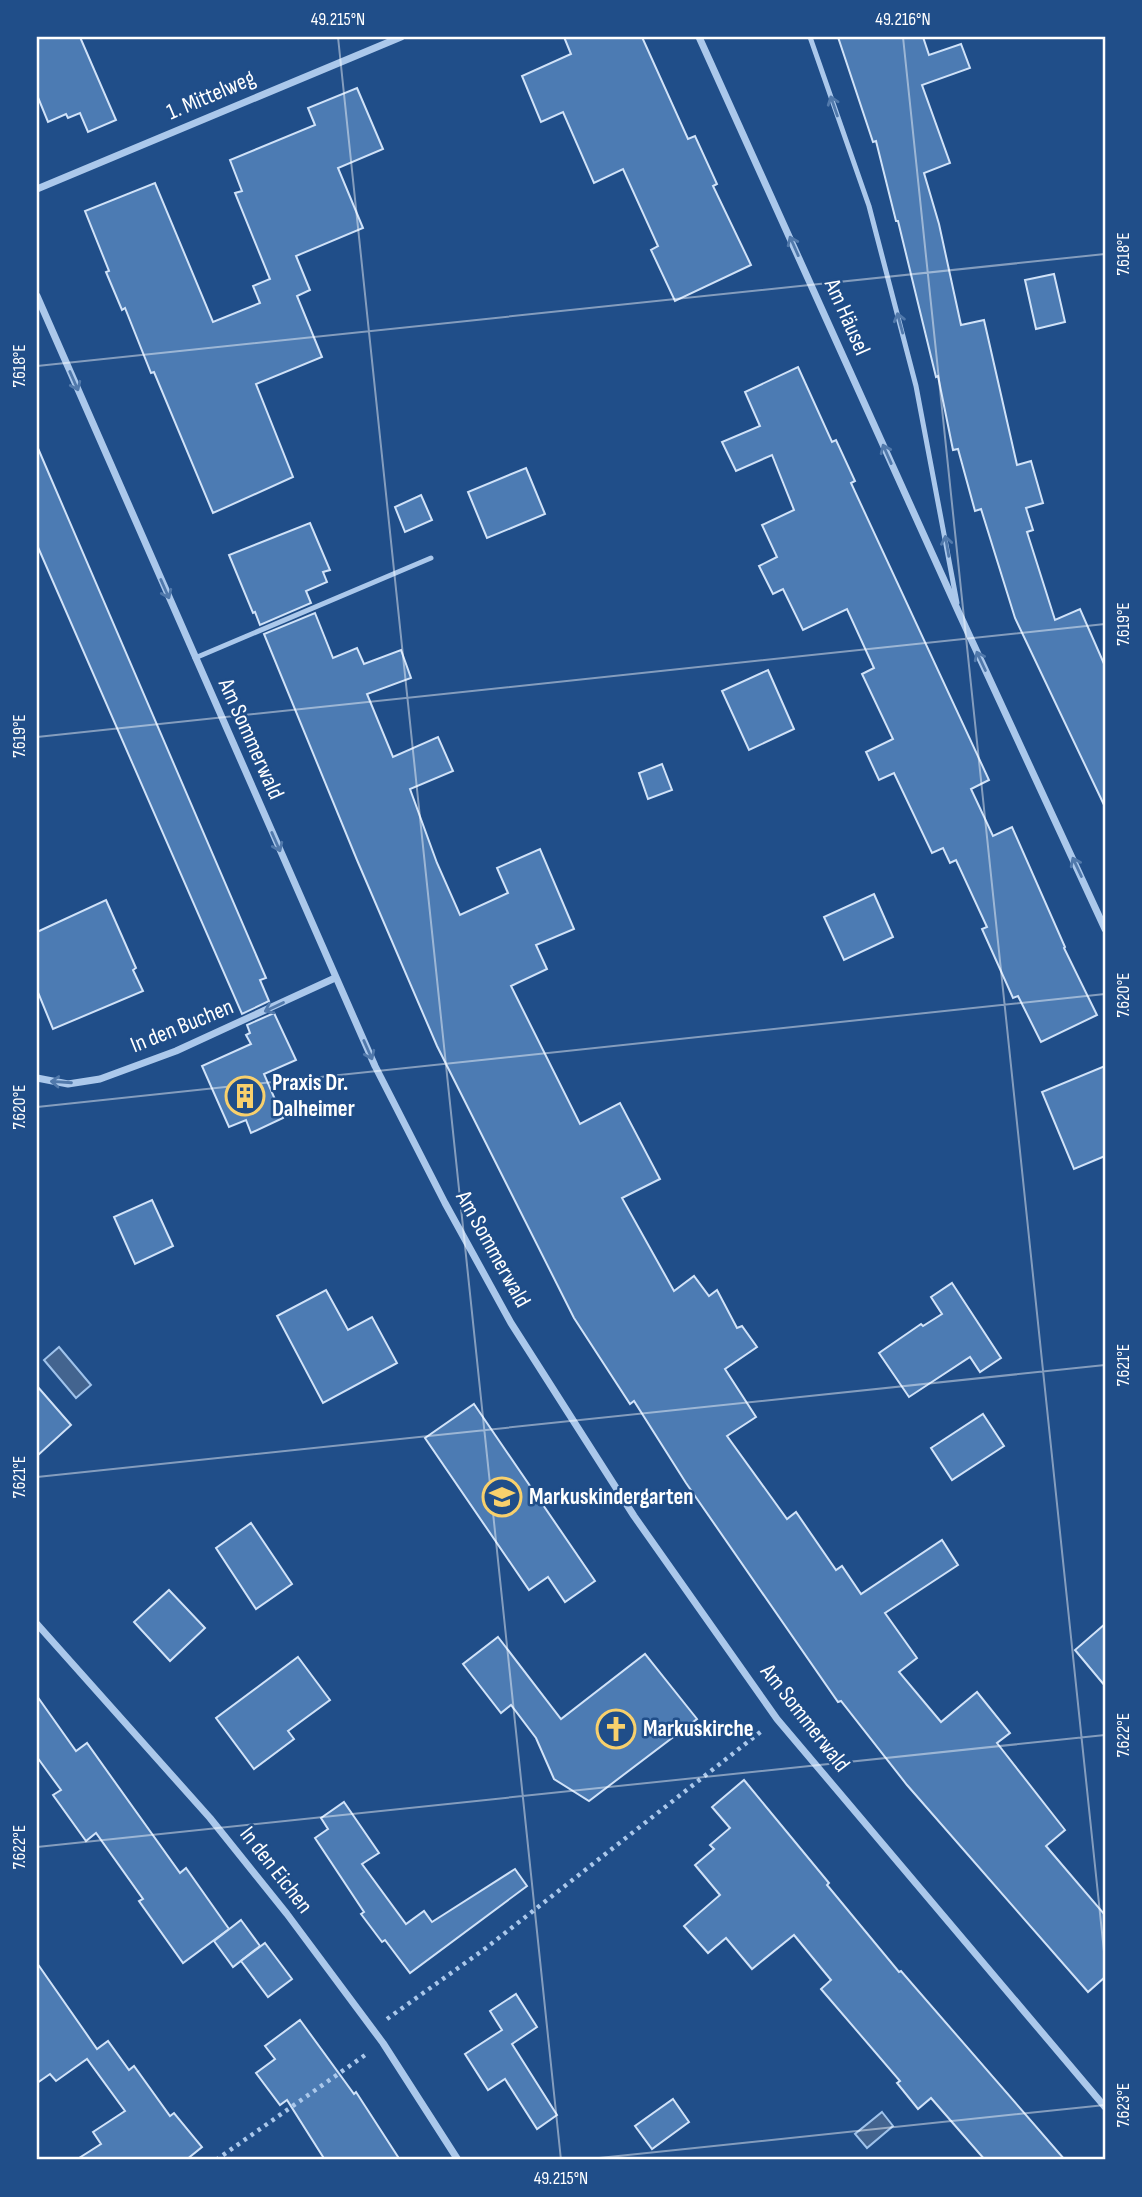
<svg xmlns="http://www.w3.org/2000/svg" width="1142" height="2197" font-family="'Sofia Sans Condensed',sans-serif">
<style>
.water{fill:#43648f;stroke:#9fc3ec;stroke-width:2}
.building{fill:#4c7bb3;stroke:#d0e2f8;stroke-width:2}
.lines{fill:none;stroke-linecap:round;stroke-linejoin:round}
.path{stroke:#abc8eb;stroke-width:4.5;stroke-dasharray:3.5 5;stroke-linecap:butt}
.lane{stroke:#abc8eb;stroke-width:5}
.street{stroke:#abc8eb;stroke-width:7}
.oneway{stroke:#5179ab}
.ticks{fill:none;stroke:#fff;stroke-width:2;stroke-opacity:0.45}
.labels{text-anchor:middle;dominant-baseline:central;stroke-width:5;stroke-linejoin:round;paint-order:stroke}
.street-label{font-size:23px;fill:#fff;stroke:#204e89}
.poi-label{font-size:23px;font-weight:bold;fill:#fff;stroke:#204e89;text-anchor:start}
.neatline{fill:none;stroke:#fff;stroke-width:2.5}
.ticks-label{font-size:18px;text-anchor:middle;fill:#fff}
</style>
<rect width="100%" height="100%" fill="#204e89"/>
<g class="water">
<path d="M 59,1347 L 91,1385 L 76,1398 L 44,1360 Z"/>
<path d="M 882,2112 L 893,2126 L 867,2148 L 855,2134 Z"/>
</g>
<g class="building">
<path d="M 37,37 L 80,37 L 116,120 L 88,132 L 80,113 L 68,118 L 66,114 L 48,122 L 37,95 Z"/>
<path d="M 564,37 L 642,37 L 688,139 L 695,136 L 717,184 L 713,186 L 751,265 L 675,301 L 651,250 L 658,246 L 623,169 L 594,183 L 563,112 L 541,122 L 522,76 L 571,54 Z"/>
<path d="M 838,37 L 923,37 L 929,55 L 961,44 L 970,68 L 922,85 L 950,163 L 924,173 L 939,224 L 961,325 L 984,320 L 1017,465 L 1031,461 L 1043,503 L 1026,508 L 1033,530 L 1027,532 L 1055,620 L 1080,609 L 1105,666 L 1105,807 L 1015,618 L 981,509 L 975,511 L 958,449 L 953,450 L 938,376 L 936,377 L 898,221 L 896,221 L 876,141 L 873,142 Z"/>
<path d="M 357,88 L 383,149 L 338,168 L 363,228 L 296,256 L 310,290 L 297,296 L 322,357 L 256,384 L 293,477 L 213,513 L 154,372 L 151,373 L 125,308 L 122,310 L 106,272 L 109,271 L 85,211 L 155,183 L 213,322 L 260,303 L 253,286 L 270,279 L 235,193 L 242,191 L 230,160 L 315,125 L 308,108 Z"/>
<path d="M 1054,274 L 1065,322 L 1036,329 L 1025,280 Z"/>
<path d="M 798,367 L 832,442 L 836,440 L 855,481 L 851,483 L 989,780 L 971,789 L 993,836 L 1012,827 L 1065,947 L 1064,948 L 1097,1015 L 1041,1042 L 1018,996 L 1013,998 L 982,929 L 987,927 L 956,860 L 950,863 L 943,848 L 932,853 L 894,773 L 879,780 L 866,752 L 893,739 L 862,674 L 874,668 L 847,609 L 803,630 L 783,589 L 773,594 L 759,566 L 777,557 L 762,525 L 794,510 L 772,455 L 736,471 L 722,442 L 760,426 L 745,392 Z"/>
<path d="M 37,446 L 266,978 L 260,980 L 269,1001 L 242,1014 L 37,545 Z"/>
<path d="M 526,468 L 545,514 L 487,538 L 468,492 Z"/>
<path d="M 421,495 L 432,520 L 405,532 L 395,507 Z"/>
<path d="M 310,523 L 330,570 L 323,572 L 327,582 L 306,591 L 311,603 L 260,625 L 255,612 L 253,613 L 229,555 Z"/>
<path d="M 315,613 L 333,658 L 357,648 L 364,664 L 401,650 L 411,678 L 367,694 L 393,757 L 438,737 L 453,771 L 410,789 L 437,863 L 460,915 L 508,893 L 497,868 L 540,849 L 574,929 L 536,945 L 547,969 L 511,986 L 580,1124 L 620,1103 L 660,1179 L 622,1198 L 674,1291 L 694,1276 L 709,1296 L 717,1290 L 737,1328 L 742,1326 L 757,1347 L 725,1369 L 756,1417 L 727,1436 L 787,1519 L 796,1512 L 836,1570 L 842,1566 L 861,1594 L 942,1540 L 958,1565 L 885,1613 L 917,1658 L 899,1672 L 941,1722 L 977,1692 L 1010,1733 L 997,1743 L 1065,1830 L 1046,1846 L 1105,1915 L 1105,1977 L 1088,1992 L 907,1785 L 841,1701 L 838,1702 L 686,1483 L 634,1401 L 630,1404 L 574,1318 L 437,1046 L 357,860 L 264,634 Z"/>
<path d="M 768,670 L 794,729 L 749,750 L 722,691 Z"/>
<path d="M 662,764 L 672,790 L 648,799 L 639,773 Z"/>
<path d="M 874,894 L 893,937 L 844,960 L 824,917 Z"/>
<path d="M 106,900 L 136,968 L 133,970 L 143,991 L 53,1029 L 37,990 L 37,932 Z"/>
<path d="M 274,1013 L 296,1060 L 264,1074 L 283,1118 L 251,1133 L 246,1120 L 229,1127 L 202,1066 L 251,1044 L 246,1035 L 250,1033 L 247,1025 Z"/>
<path d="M 1105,1066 L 1105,1156 L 1074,1169 L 1042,1092 Z"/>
<path d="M 152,1200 L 173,1246 L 135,1264 L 114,1217 Z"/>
<path d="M 952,1283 L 1001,1358 L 980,1372 L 970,1357 L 909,1397 L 879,1353 L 921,1324 L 923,1326 L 942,1314 L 931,1297 Z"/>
<path d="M 326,1290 L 348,1330 L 372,1317 L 397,1363 L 323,1403 L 277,1316 Z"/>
<path d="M 37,1386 L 71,1425 L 37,1456 Z"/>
<path d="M 474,1404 L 595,1581 L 565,1602 L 548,1577 L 529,1590 L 425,1438 Z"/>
<path d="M 983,1414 L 1004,1446 L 952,1480 L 931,1448 Z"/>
<path d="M 251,1523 L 292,1584 L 256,1609 L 216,1548 Z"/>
<path d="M 169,1590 L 205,1628 L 170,1661 L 134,1622 Z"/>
<path d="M 1105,1624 L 1105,1686 L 1075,1650 Z"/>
<path d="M 498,1637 L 561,1719 L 645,1654 L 697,1719 L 589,1801 L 554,1779 L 536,1738 L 511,1705 L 501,1713 L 463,1664 Z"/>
<path d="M 298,1657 L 330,1700 L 288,1731 L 294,1739 L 254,1769 L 216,1718 Z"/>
<path d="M 37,1696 L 76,1751 L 87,1743 L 180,1873 L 186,1868 L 229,1929 L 183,1963 L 139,1901 L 143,1899 L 96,1833 L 86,1841 L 53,1795 L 61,1790 L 37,1757 Z"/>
<path d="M 744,1780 L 829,1883 L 827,1885 L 899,1972 L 901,1971 L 1065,2160 L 985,2160 L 931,2098 L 918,2109 L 897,2083 L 900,2081 L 821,1989 L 831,1980 L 794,1935 L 752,1969 L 726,1938 L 708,1953 L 684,1926 L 720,1895 L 695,1865 L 714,1849 L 710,1845 L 730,1828 L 712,1807 Z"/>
<path d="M 344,1802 L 379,1853 L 362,1864 L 406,1924 L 424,1911 L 432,1922 L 515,1869 L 527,1886 L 410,1973 L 385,1940 L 382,1942 L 361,1914 L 364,1912 L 315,1838 L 328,1829 L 321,1818 Z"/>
<path d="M 241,1920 L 260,1946 L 233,1967 L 214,1941 Z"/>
<path d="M 265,1943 L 292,1979 L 268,1997 L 241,1961 Z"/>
<path d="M 37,1963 L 97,2049 L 108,2041 L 129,2070 L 134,2066 L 170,2116 L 174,2113 L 202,2147 L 186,2160 L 76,2160 L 101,2144 L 93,2132 L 125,2111 L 87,2059 L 56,2081 L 50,2074 L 37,2083 Z"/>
<path d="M 516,1994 L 537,2027 L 512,2044 L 557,2115 L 537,2129 L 505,2079 L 488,2090 L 465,2054 L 502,2030 L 490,2011 Z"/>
<path d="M 300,2020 L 354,2094 L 356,2092 L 400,2160 L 325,2160 L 287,2100 L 280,2105 L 256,2073 L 275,2059 L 265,2046 Z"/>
<path d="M 673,2099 L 689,2122 L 652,2149 L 635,2126 Z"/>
</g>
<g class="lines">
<g class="path">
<path d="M 387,2019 L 486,1948 L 763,1730"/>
<path d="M 216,2160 L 368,2053"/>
</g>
<g class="lane">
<path d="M 810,37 L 869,206 L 916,386 L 957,603"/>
<path d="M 195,658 L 431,558"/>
</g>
<g class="street">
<path d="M 699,37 L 959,613 L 1105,929"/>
<path d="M 37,189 L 401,37"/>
<path d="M 37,296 L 375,1066 L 445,1203 L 511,1323 L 634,1516 L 777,1719 L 1105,2107"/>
<path d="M 37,1078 L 68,1084 L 100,1079 L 176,1051 L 335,978"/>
<path d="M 37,1624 L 210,1818 L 287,1914 L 383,2043 L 458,2160"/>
</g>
</g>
<defs><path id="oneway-shaft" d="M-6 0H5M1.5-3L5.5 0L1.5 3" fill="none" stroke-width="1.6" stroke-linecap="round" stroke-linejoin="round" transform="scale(1.75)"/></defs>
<g class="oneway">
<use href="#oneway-shaft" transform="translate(834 106) rotate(-109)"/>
<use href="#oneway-shaft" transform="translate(794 246) rotate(-114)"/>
<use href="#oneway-shaft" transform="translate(900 323) rotate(-105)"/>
<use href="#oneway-shaft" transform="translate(74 381) rotate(66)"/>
<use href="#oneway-shaft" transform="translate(887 454) rotate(-114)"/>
<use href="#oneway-shaft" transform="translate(947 546) rotate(-100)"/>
<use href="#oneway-shaft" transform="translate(165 589) rotate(66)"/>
<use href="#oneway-shaft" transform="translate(981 661) rotate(-115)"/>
<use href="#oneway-shaft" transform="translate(276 842) rotate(66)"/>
<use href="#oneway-shaft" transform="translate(1077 867) rotate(-115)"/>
<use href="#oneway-shaft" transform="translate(274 1007) rotate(155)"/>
<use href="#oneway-shaft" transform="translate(368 1050) rotate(66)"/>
<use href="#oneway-shaft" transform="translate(61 1082) rotate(-176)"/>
</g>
<path class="ticks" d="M 338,37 L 561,2160M 903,37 L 1105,1961M 37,366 L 1105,254M 37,737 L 1105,624M 37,1107 L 1105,994M 37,1477 L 1105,1365M 37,1847 L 1105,1735M 580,2160 L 1105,2105"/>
<defs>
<symbol id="building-ring" viewBox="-11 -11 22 22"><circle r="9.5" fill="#204e89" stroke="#f8d06c" stroke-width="1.5"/><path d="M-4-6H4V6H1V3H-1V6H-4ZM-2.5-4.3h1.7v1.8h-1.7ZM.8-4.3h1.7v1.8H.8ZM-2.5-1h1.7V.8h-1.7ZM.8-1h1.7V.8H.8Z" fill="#f8d06c"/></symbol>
<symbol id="school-ring" viewBox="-11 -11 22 22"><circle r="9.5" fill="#204e89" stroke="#f8d06c" stroke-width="1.5"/><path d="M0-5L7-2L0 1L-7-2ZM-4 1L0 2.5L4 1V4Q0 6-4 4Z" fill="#f8d06c"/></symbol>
<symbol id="church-ring" viewBox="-11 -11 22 22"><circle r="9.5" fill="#204e89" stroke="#f8d06c" stroke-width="1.5"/><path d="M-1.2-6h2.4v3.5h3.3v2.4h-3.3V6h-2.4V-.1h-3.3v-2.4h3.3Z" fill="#f8d06c"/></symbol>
</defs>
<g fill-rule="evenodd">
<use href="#building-ring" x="223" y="1074" width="44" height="44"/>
<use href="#school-ring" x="480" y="1475" width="44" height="44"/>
<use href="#church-ring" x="594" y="1707" width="44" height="44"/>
</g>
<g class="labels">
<g class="street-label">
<text transform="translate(211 95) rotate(-23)">1. Mittelweg</text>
<text transform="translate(847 317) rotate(66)">Am Häusel</text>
<text transform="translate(251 739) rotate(66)">Am Sommerwald</text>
<text transform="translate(182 1026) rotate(-22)">In den Buchen</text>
<text transform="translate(493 1249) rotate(61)">Am Sommerwald</text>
<text transform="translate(805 1718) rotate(52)">Am Sommerwald</text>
<text transform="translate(276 1870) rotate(52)">In den Eichen</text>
</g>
<g class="poi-label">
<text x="272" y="1083">Praxis Dr.<tspan x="272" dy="26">Dalheimer</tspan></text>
<text x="529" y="1497">Markuskindergarten</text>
<text x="643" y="1729">Markuskirche</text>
</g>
</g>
<rect width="1142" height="2197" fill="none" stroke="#204e89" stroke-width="77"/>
<rect x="38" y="38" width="1066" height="2120" class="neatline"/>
<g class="ticks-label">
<text x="338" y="25">49.215°N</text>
<text x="903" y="25">49.216°N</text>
<text transform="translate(1123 254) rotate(-90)" y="6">7.618°E</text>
<text transform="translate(19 366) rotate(-90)" y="6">7.618°E</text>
<text transform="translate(1123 624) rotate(-90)" y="6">7.619°E</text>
<text transform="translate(19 736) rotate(-90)" y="6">7.619°E</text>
<text transform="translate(1123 995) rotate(-90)" y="6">7.620°E</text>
<text transform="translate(19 1107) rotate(-90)" y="6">7.620°E</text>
<text transform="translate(1123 1365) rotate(-90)" y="6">7.621°E</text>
<text transform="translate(19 1477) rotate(-90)" y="6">7.621°E</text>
<text transform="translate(1123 1735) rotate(-90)" y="6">7.622°E</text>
<text transform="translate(19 1847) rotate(-90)" y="6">7.622°E</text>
<text transform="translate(1123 2105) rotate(-90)" y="6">7.623°E</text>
<text x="561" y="2184">49.215°N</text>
</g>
</svg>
